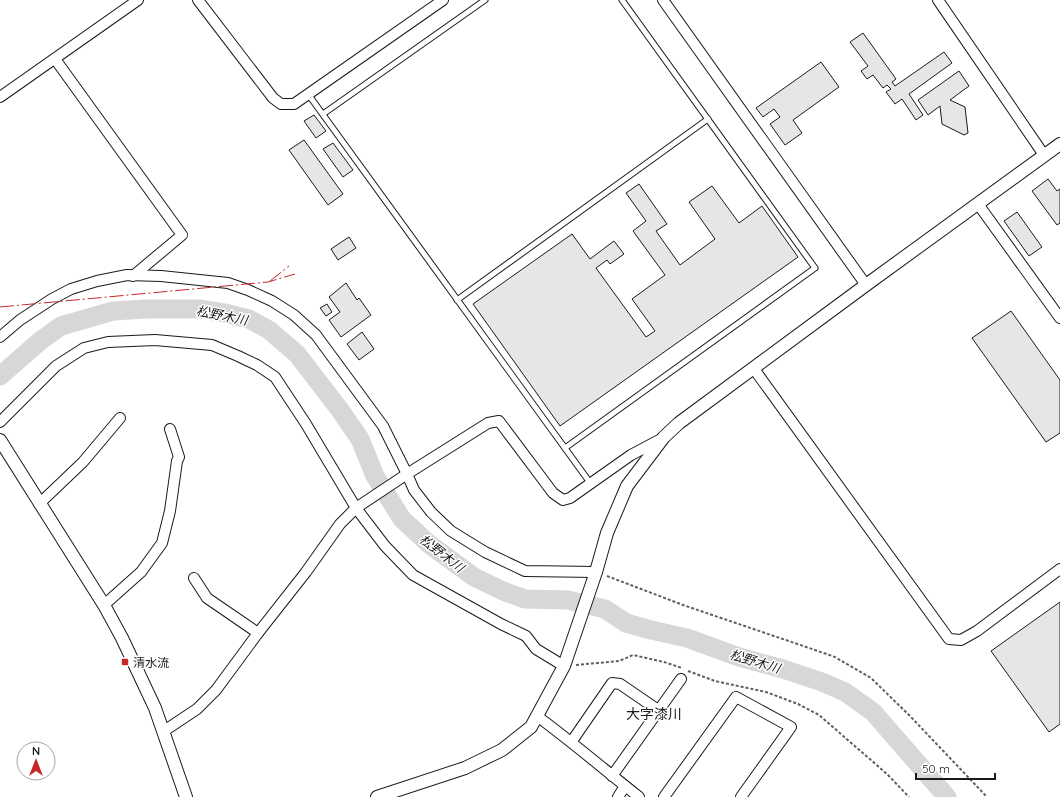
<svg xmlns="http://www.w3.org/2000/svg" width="1060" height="797" font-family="Quicksand,'Noto Sans JP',sans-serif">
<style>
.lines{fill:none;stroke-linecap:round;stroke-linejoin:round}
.river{stroke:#d7d7d7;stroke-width:19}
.building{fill:#e6e6e6;stroke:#1a1a1a}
.service-casing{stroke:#1a1a1a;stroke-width:7}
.minor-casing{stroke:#1a1a1a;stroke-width:12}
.tertiary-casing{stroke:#1a1a1a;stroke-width:14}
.path{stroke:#5f5f5f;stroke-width:2;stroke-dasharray:3 2;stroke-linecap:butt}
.service{stroke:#fff;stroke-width:5}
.minor{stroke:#fff;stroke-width:10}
.tertiary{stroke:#fff;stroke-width:12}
.power{stroke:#c62828;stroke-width:1;stroke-dasharray:14 3 2 3;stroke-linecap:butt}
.poi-dot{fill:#c62828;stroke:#fff;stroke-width:1.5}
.labels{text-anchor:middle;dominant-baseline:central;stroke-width:3;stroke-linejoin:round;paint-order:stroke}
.poi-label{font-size:12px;fill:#1a1a1a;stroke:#fff;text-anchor:start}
.water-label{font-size:13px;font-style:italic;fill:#1a1a1a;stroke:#fff}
.quarter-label{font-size:14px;fill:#1a1a1a;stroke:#fff}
</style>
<rect width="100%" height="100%" fill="#fff"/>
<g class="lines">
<path class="river" d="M 0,376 L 40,341 L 61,326 L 113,311 L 146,309 L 201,309 L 225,313 L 249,319 L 269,330 L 297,354 L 340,410 L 360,439 L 375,476 L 402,519 L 429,544 L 474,577 L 503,591 L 525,599 L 568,600 L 605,609 L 626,623 L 651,630 L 687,638 L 739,657 L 783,669 L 822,682 L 845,692 L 873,712 L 947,797"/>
</g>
<g class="building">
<path d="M 863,33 L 896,79 L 892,82 L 895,86 L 944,52 L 952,63 L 909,94 L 923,115 L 916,120 L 902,99 L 895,104 L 886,92 L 891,89 L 887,85 L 883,88 L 873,75 L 867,79 L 861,71 L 868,66 L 850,42 Z"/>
<path d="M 821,62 L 839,87 L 793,120 L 802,133 L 785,145 L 770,124 L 780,117 L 774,109 L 763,117 L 756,108 Z"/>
<path d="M 959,71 L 969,86 L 950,100 L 965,107 L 968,133 L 964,135 L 942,124 L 940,106 L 928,115 L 918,100 Z"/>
<path d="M 314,115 L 326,131 L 316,138 L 304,121 Z"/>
<path d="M 304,140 L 343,194 L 328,205 L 289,150 Z"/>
<path d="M 333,143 L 353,170 L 343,177 L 323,149 Z"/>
<path d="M 1048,179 L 1057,191 L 1060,189 L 1060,223 L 1057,225 L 1032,191 Z"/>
<path d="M 639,184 L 667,224 L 656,231 L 680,265 L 715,239 L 689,202 L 712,186 L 739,223 L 762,206 L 798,257 L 560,426 L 473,304 L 572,234 L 590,259 L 614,241 L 624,254 L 610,264 L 607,260 L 596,268 L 646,337 L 655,331 L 632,299 L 665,275 L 633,231 L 646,221 L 626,193 Z"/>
<path d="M 1017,212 L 1042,247 L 1029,256 L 1004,221 Z"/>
<path d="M 349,237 L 356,248 L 338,260 L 331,249 Z"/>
<path d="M 346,283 L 357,300 L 359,298 L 371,315 L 341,337 L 329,320 L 340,312 L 329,297 Z"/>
<path d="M 327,304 L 332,312 L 326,316 L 320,308 Z"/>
<path d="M 1011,311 L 1060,380 L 1060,433 L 1046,442 L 972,338 Z"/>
<path d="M 362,332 L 374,349 L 359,360 L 347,344 Z"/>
<path d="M 1060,602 L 1060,724 L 1049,732 L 991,651 Z"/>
</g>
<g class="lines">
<defs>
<g id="service">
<path d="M 308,94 L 591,484"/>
<path d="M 323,114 L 485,0"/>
<path d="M 457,300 L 708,119"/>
<path d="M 565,448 L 815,268 L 622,0"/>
</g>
<g id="minor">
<path d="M 198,0 L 273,98 L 281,104 L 294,104 L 443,0"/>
<path d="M 663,0 L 866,285"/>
<path d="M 938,0 L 1044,155"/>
<path d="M 55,59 L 182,235 L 133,276"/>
<path d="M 0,97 L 138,0"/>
<path d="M 978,204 L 1060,318"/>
<path d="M 0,337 L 20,320 L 52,299 L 71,289 L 97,281 L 127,275 L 161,276 L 228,283 L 248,290 L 272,301 L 294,315 L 316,335 L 383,426 L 407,474 L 414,490 L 431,512 L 451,531 L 485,552 L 525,571 L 596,572"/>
<path d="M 754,369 L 949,639 L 961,640 L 977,631 L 1060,569"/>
<path d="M 0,422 L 56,366 L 84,348 L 108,342 L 155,340 L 212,345 L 238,356 L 257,365 L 275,377 L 306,424 L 356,508 L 385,546 L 413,575 L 501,624 L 526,636 L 536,649 L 564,666"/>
<path d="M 39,504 L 83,462 L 120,418"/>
<path d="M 194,578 L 207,598 L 258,633"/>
<path d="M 104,605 L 141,572 L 162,543 L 170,511 L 177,461 L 179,457 L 170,429"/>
<path d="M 537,716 C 572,742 605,770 639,797"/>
<path d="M 164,731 L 197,709 L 216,690 L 258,633 L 306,572 L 340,524 L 356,508 L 407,474 L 488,423 L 499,421 L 553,493 L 563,500 L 570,498 L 631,455 L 663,438"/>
<path d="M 572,741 L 612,683 L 620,684 L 658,710"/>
<path d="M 612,776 L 681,679"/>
<path d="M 618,797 L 625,786"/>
<path d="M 664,797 L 736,697 L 791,727 L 741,797"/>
</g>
<g id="tertiary">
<path d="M 0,440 L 104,605 L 122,638 L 155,708 L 186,797"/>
<path d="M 377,797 L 465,768 L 502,750 L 531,727 L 564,666 L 596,572 L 607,533 L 627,486 L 664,437 L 679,423 L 866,285 L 1060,144"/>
</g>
</defs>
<use href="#service" class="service-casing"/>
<use href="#minor" class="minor-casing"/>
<use href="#tertiary" class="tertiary-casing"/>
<g class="path">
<path d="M 607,576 L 683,605 L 815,650 L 835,657 L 871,678 L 909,715 L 987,797"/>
<path d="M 576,665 L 619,661 L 633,655 L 664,662 L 682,668"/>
<path d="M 688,671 L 715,681 L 766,692 L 798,704 L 819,715 L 887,774 L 909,797"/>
</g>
<use href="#service" class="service"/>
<use href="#minor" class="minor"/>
<use href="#tertiary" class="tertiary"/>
<g class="power">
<path d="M 270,281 L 289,266"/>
<path d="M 0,307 L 268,282 L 295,274"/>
</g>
</g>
<rect class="poi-dot" x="121" y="658" width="8" height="8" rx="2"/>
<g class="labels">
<g class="poi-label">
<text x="133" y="662">清水流</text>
</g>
<g class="water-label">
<text transform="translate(222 315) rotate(11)">松野木川</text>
<text transform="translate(442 553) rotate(38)">松野木川</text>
<text transform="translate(755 661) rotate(17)">松野木川</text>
</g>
<g class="quarter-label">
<text x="654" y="714">大字漆川</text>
</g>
</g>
<g transform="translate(36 761)"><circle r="19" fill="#ffffff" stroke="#a3a3a3"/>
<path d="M0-3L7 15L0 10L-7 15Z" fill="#c62828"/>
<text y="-6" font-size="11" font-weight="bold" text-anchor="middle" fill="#1a1a1a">N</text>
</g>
<path d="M916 773v6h79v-6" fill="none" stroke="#1a1a1a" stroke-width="2"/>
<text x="922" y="773" font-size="12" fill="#1a1a1a" stroke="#ffffff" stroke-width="3" paint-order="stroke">50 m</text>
</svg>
